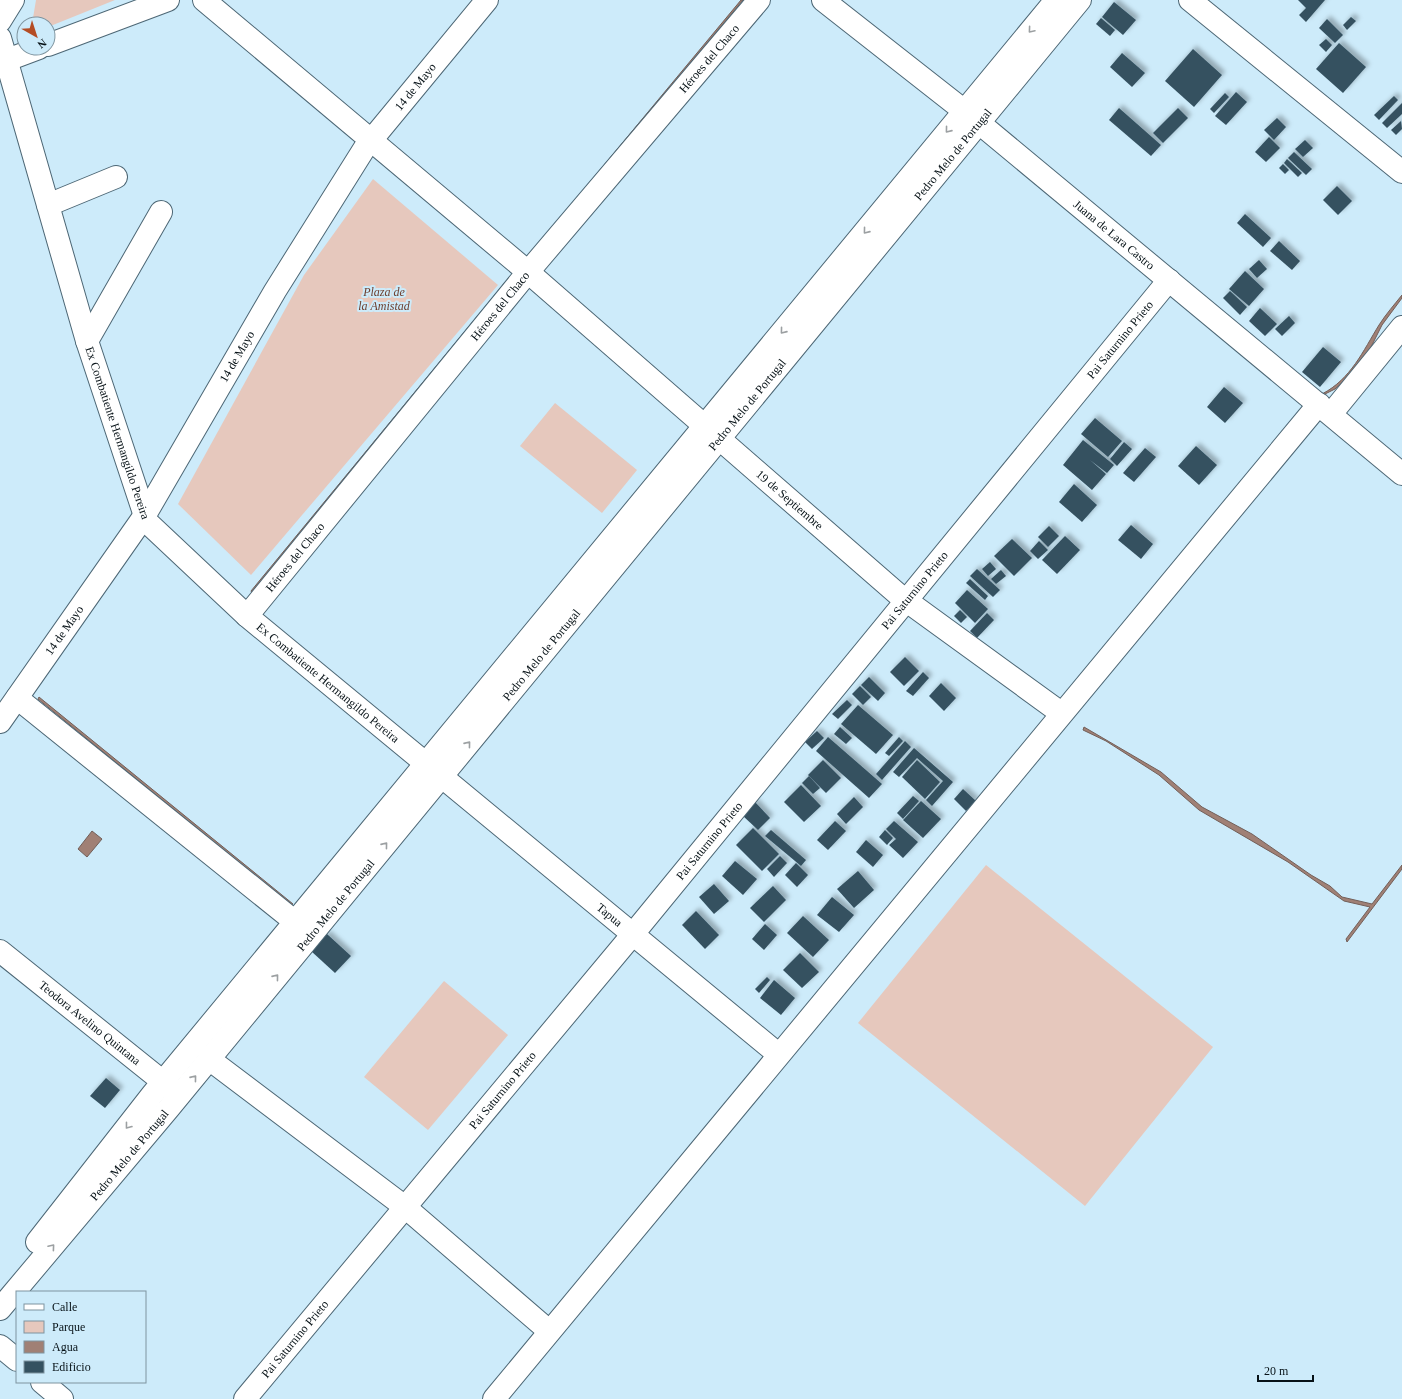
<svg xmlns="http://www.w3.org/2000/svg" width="1402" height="1399" font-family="'Times New Roman',serif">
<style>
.green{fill:#e6c8bd}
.water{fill:#a08075;stroke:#725f59}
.building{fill:#345160;filter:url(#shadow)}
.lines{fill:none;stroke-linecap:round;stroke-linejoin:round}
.minor-casing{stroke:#4d6775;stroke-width:24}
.tertiary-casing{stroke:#4d6775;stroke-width:24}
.minor{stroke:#fff;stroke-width:22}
.tertiary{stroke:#fff;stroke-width:22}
.oneway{stroke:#9ca0a2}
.labels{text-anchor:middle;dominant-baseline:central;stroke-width:4;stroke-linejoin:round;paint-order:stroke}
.street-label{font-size:12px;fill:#071217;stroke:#cdebfa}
.park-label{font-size:12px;font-style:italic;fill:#6d3d2c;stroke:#cdebfa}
</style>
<defs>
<filter id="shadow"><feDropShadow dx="3.5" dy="-3.5" stdDeviation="2" flood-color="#0004"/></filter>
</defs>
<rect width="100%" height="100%" fill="#cdebfa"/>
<g class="green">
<path d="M 36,0 L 115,0 L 48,27 L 48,24 L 32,24 Z"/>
<path d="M 373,179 L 498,285 L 251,575 L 178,504 L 304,275 Z"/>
<path d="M 555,403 L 637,470 L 602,513 L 520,446 Z"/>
<path d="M 986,865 L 1213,1047 L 1085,1206 L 858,1023 Z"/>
<path d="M 444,981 L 508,1035 L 428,1130 L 364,1077 Z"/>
</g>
<g class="water">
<path d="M 741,0 L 743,0 L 527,260 L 526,259 Z"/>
<path d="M 512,274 L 252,593 L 251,591 Z"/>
<path d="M 1402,295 L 1402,298 L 1382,325 L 1370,349 L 1345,380 L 1335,389 L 1323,395 L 1322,394 C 1351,379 1363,351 1379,325 C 1386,314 1394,305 1402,295 Z"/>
<path d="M 39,697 L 293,904 L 291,905 L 38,699 Z"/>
<path d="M 1084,727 L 1161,772 L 1202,807 L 1252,834 L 1311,875 L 1330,886 L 1342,897 L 1372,904 L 1402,865 L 1402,869 L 1347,942 L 1346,939 L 1370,907 L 1344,901 L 1288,862 L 1199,810 L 1159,775 L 1106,741 L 1083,730 Z"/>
<path d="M 92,831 L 102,839 L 87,857 L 78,849 Z"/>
</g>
<g class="building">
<path d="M 1298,0 L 1325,0 L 1306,22 L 1299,15 L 1306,8 Z"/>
<path d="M 1114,2 L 1136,20 L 1123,35 L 1102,17 Z"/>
<path d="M 1351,17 L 1356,21 L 1347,30 L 1343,25 Z"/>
<path d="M 1101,18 L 1115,30 L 1110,36 L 1096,24 Z"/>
<path d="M 1327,19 L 1343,35 L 1335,43 L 1319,28 Z"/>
<path d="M 1326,39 L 1332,45 L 1326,52 L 1319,45 Z"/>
<path d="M 1339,43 L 1366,67 L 1343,93 L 1316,69 Z"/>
<path d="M 1193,49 L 1222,75 L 1194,107 L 1165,81 Z"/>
<path d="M 1122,53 L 1145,73 L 1132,87 L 1110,67 Z"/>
<path d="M 1236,92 L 1247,102 L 1226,125 L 1215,116 Z"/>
<path d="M 1225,93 L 1229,97 L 1214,113 L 1210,109 Z"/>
<path d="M 1394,96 L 1398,100 L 1379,120 L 1374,115 Z"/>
<path d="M 1402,103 L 1402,114 L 1387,128 L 1382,123 Z"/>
<path d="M 1119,108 L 1161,145 L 1151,156 L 1109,120 Z"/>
<path d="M 1178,108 L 1188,118 L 1163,143 L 1153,133 Z"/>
<path d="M 1277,118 L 1286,127 L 1274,140 L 1264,130 Z"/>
<path d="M 1401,121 L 1402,129 L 1396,135 L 1391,130 Z"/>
<path d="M 1269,137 L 1280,148 L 1266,162 L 1255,152 Z"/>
<path d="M 1305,140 L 1313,148 L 1303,157 L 1295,149 Z"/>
<path d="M 1294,152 L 1312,169 L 1306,175 L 1288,158 Z"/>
<path d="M 1287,159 L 1302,173 L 1298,177 L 1284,163 Z"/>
<path d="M 1283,164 L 1289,170 L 1285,174 L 1279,168 Z"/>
<path d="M 1337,186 L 1352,201 L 1338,215 L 1323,200 Z"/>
<path d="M 1245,214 L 1271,238 L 1263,247 L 1237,223 Z"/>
<path d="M 1279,241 L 1300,261 L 1292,270 L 1270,251 Z"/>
<path d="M 1259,260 L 1267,269 L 1257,278 L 1249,269 Z"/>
<path d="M 1245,271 L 1264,289 L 1249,306 L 1229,289 Z"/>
<path d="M 1230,291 L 1247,307 L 1240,315 L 1223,298 Z"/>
<path d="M 1260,308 L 1277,324 L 1265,336 L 1249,321 Z"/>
<path d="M 1289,316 L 1295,323 L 1282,336 L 1275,329 Z"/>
<path d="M 1323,347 L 1341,362 L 1320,387 L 1302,372 Z"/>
<path d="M 1224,387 L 1243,403 L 1225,423 L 1207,407 Z"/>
<path d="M 1095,418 L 1122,441 L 1108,457 L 1081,434 Z"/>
<path d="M 1083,440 L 1114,465 L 1107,473 L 1090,460 L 1106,474 L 1092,490 L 1063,465 Z"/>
<path d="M 1124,442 L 1132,449 L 1117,466 L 1110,459 Z"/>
<path d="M 1196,446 L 1217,465 L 1199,485 L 1178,466 Z"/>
<path d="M 1145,448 L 1156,457 L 1134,482 L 1123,473 Z"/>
<path d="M 1074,484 L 1097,505 L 1082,522 L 1059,502 Z"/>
<path d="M 1131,525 L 1153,544 L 1141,559 L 1118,540 Z"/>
<path d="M 1049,526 L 1059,536 L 1048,547 L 1038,537 Z"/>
<path d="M 1065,536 L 1080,550 L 1057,574 L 1042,560 Z"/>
<path d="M 1012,539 L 1032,558 L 1014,576 L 994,556 Z"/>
<path d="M 1039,541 L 1048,550 L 1038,559 L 1030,551 Z"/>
<path d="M 990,562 L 996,569 L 988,576 L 982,569 Z"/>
<path d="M 977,569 L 1000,590 L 993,597 L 970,576 Z"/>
<path d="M 1001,570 L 1006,576 L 996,584 L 991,579 Z"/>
<path d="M 970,579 L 988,596 L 985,600 L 966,583 Z"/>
<path d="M 967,590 L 988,609 L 975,623 L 955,603 Z"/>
<path d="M 960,610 L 967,617 L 961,623 L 954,616 Z"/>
<path d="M 987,613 L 994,620 L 977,638 L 970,631 Z"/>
<path d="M 905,657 L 919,671 L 904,686 L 890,672 Z"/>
<path d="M 923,672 L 929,678 L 913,696 L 906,691 Z"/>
<path d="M 869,677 L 885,693 L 878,701 L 861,685 Z"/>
<path d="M 941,683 L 956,698 L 944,711 L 929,696 Z"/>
<path d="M 860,686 L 871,697 L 863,705 L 852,694 Z"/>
<path d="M 847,700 L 852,705 L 838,719 L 832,714 Z"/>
<path d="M 858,705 L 893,735 L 876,754 L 841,724 Z"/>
<path d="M 840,727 L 852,738 L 846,744 L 834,734 Z"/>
<path d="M 817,731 L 824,738 L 812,749 L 805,742 Z"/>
<path d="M 828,737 L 882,784 L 869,798 L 816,751 Z"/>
<path d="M 899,737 L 903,741 L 889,756 L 885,753 Z"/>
<path d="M 905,741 L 911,747 L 882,780 L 876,774 Z"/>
<path d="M 914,748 L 953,782 L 932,806 L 926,800 L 943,781 L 917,758 L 899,777 L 893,772 Z"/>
<path d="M 823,760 L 841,778 L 826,793 L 808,775 Z"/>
<path d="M 917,760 L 940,782 L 925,799 L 902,777 Z"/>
<path d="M 809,776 L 820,788 L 813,794 L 802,783 Z"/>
<path d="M 801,785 L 821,806 L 804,822 L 784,802 Z"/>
<path d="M 963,789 L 976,801 L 966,811 L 954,799 Z"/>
<path d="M 913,796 L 919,801 L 903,819 L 897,813 Z"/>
<path d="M 854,797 L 863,807 L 846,824 L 837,814 Z"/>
<path d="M 921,801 L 941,819 L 923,838 L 903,820 Z"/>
<path d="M 755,802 L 770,818 L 758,830 L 742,815 Z"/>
<path d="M 835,821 L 846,831 L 828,850 L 817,840 Z"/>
<path d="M 894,821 L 918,842 L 903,858 L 889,845 L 896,839 L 886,829 Z"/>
<path d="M 753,828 L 779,854 L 762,871 L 736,845 Z"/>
<path d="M 771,830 L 806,860 L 801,866 L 765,836 Z"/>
<path d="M 885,830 L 893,838 L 887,845 L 879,837 Z"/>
<path d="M 866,840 L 883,855 L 873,867 L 856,852 Z"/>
<path d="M 780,856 L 787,863 L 774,877 L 767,869 Z"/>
<path d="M 735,861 L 757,879 L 743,895 L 722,876 Z"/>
<path d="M 796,863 L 808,875 L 797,887 L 785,875 Z"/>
<path d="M 858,871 L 874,890 L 854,908 L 837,889 Z"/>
<path d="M 714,884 L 729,901 L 714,914 L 699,897 Z"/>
<path d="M 773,886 L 786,900 L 764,922 L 750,908 Z"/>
<path d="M 832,897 L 854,915 L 839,932 L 817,915 Z"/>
<path d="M 696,911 L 719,935 L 705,949 L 682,925 Z"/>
<path d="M 803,916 L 829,940 L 813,957 L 787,933 Z"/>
<path d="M 765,924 L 777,935 L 764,950 L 752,939 Z"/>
<path d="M 327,934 L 351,956 L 335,973 L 311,951 Z"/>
<path d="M 800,953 L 819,972 L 802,988 L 783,970 Z"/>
<path d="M 767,977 L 770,980 L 759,993 L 755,989 Z"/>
<path d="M 774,980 L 795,998 L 781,1015 L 760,998 Z"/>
<path d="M 106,1078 L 120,1090 L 105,1108 L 90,1096 Z"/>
</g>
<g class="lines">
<defs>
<g id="minor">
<path id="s1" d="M 204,0 L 528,272 L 900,596 L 1061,713"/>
<path id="s2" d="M 823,0 L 972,117 L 1402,474"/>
<path d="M 1190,0 L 1402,172"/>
<path d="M 0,21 L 13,0"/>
<path id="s3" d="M 0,38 L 87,341 L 147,522 L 247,616 L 778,1054"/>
<path d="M 48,45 L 168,0"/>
<path d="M 7,60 L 39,48"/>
<path d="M 48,205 L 116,177"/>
<path d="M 87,341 L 161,212"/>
<path d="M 1331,414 L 1402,327"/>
<path id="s4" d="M 247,616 L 528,272 L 759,0"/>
<path d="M 17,698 L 309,933"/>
<path id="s5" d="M 0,722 L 145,515 L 275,291 L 364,149 L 487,0"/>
<path id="s6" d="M 0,951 L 177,1093"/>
<path d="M 209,1059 L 405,1207 L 549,1331"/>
<path d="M 0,1346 L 17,1360"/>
<path d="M 42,1382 L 62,1399"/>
<path id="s7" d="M 245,1399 L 633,934 L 1169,280"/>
<path d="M 494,1399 L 1319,404"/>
</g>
<g id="tertiary">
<path d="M 37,1242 L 152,1095 L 1056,0"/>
<path id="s8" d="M 0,1309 L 169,1108 L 1080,0"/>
</g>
</defs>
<use href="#minor" class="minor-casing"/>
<use href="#tertiary" class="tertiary-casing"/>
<use href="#minor" class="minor"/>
<use href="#tertiary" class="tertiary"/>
</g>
<defs><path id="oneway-chevron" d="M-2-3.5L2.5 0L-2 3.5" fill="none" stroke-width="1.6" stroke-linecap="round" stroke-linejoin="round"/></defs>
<g class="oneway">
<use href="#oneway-chevron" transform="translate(1031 30) rotate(130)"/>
<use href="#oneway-chevron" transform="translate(948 130) rotate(129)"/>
<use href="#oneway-chevron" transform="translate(866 231) rotate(129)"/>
<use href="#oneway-chevron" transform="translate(783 331) rotate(129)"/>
<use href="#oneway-chevron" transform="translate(468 744) rotate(-51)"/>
<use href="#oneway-chevron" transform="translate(385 845) rotate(-51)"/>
<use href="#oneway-chevron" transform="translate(276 977) rotate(-51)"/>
<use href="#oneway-chevron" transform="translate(194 1078) rotate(-51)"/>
<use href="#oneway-chevron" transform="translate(128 1126) rotate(128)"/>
<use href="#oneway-chevron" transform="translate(52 1247) rotate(-50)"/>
</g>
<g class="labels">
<g class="street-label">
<text stroke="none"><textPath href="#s4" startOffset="724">Héroes del Chaco</textPath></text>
<text stroke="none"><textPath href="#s5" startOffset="760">14 de Mayo</textPath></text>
<text stroke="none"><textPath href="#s8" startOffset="1497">Pedro Melo de Portugal</textPath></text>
<text stroke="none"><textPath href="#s2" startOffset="374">Juana de Lara Castro</textPath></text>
<text stroke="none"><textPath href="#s4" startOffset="400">Héroes del Chaco</textPath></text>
<text stroke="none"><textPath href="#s7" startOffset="1374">Pai Saturnino Prieto</textPath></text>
<text stroke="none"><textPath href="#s5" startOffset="436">14 de Mayo</textPath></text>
<text stroke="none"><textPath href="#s8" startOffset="1173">Pedro Melo de Portugal</textPath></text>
<text stroke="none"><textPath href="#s3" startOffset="412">Ex Combatiente Hermangildo Pereira</textPath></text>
<text stroke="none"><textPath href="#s1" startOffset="770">19 de Septiembre</textPath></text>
<text stroke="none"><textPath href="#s4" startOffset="76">Héroes del Chaco</textPath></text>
<text stroke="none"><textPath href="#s7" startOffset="1050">Pai Saturnino Prieto</textPath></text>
<text stroke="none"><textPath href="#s5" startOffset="112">14 de Mayo</textPath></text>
<text stroke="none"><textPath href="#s8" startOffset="849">Pedro Melo de Portugal</textPath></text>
<text stroke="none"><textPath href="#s3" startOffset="748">Ex Combatiente Hermangildo Pereira</textPath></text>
<text stroke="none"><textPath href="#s7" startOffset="726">Pai Saturnino Prieto</textPath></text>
<text stroke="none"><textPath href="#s8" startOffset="525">Pedro Melo de Portugal</textPath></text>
<text stroke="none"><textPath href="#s3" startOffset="1113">Tapua</textPath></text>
<text stroke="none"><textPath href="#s6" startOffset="115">Teodora Avelino Quintana</textPath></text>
<text stroke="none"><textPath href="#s7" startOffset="402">Pai Saturnino Prieto</textPath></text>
<text stroke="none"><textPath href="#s8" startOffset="201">Pedro Melo de Portugal</textPath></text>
<text stroke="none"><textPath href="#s7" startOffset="78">Pai Saturnino Prieto</textPath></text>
</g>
<g class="park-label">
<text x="384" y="292">Plaza de<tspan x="384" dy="14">la Amistad</tspan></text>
</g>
</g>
<rect x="16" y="1291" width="130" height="92" fill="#cdebfa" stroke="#7e949f"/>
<rect x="24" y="1304" width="20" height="6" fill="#ffffff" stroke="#7e949f"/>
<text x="52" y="1311" font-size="12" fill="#071217">Calle</text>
<rect x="24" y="1321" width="20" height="12" fill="#e6c8bd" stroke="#7e949f"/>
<text x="52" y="1331" font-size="12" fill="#071217">Parque</text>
<rect x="24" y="1341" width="20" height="12" fill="#a08075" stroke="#7e949f"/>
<text x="52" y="1351" font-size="12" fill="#071217">Agua</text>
<rect x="24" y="1361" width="20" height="12" fill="#345160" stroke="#7e949f"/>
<text x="52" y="1371" font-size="12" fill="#071217">Edificio</text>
<g transform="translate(36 36) rotate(141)"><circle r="19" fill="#cdebfa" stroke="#7e949f"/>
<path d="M0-3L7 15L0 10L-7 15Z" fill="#b44d25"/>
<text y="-6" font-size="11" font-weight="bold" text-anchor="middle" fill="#071217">N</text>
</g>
<path d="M1258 1375v6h55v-6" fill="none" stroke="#071217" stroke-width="2"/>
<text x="1264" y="1375" font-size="12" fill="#071217" stroke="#cdebfa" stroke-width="3" paint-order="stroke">20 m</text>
</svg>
